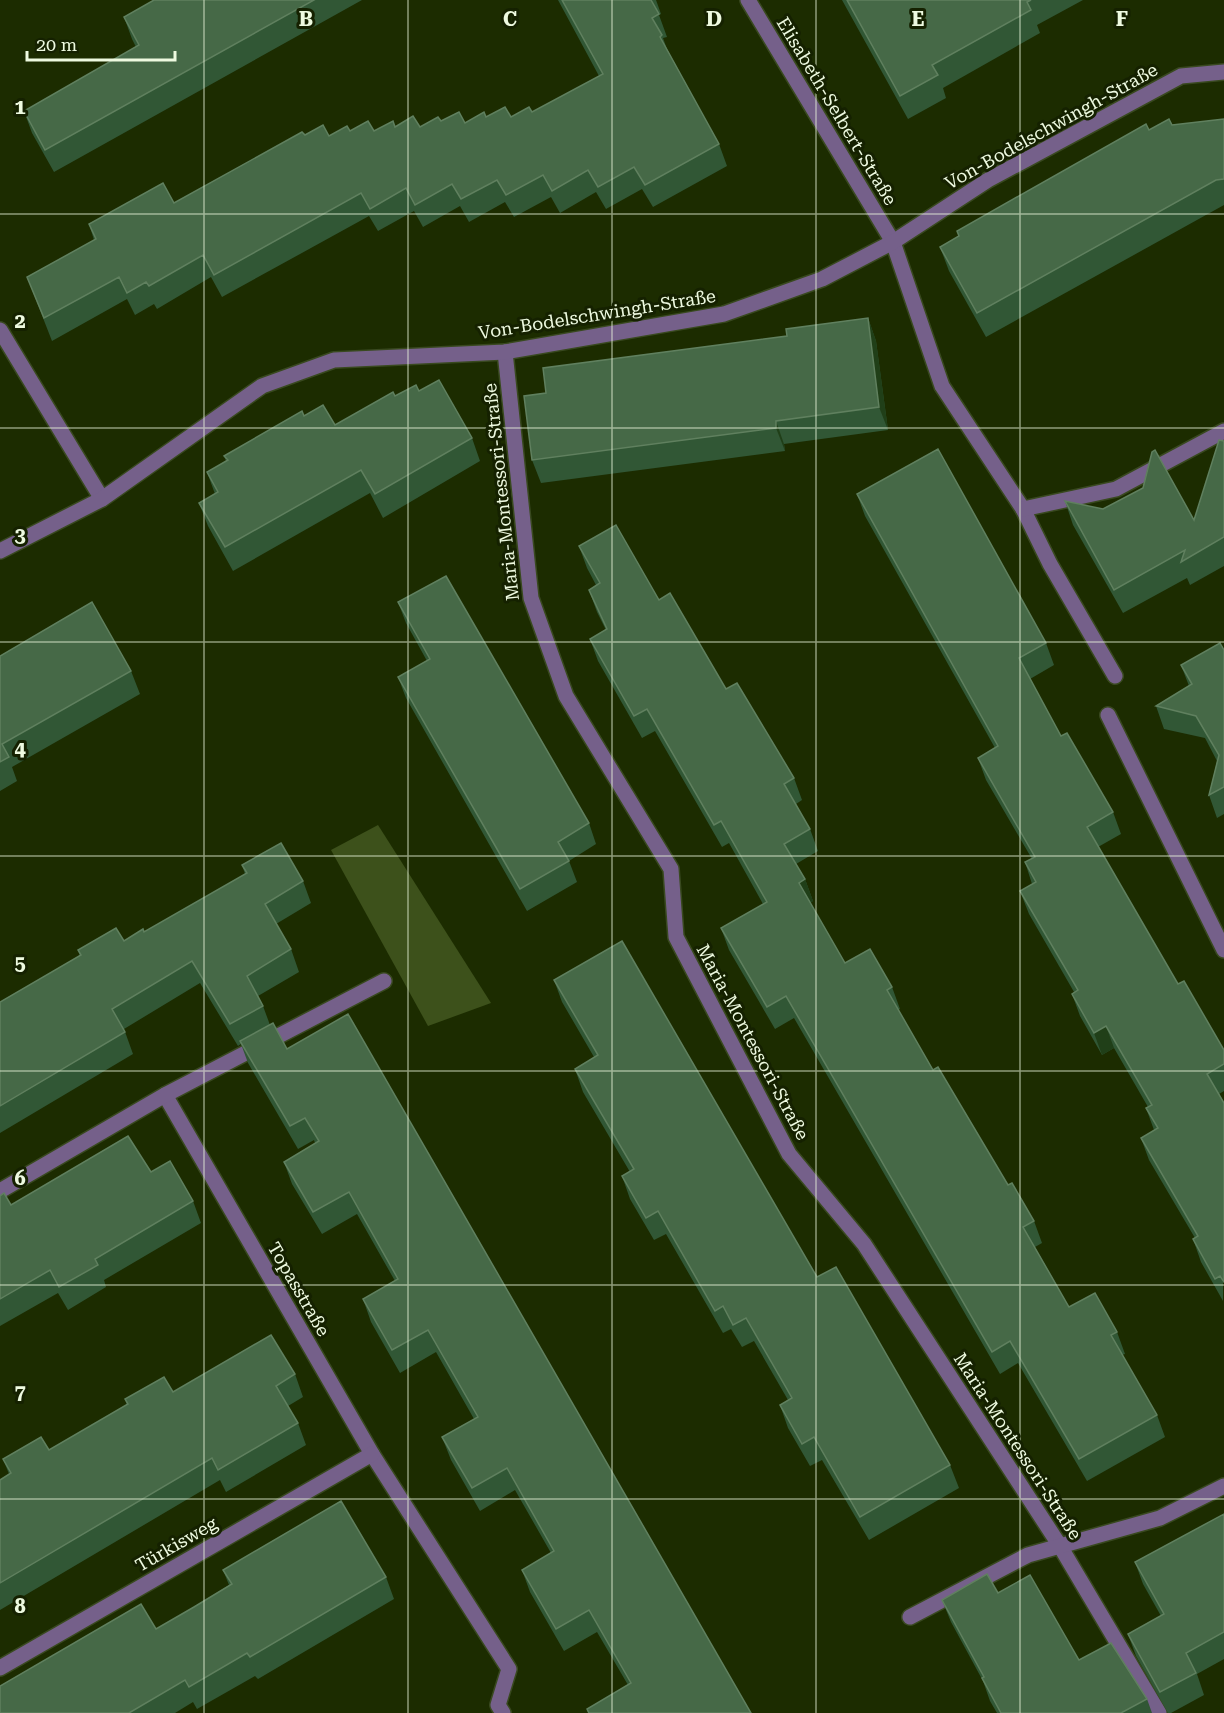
<svg xmlns="http://www.w3.org/2000/svg" width="1224" height="1713" font-family="'Roboto Serif',serif">
<style>
.green{fill:#3d511b}
.lines{fill:none;stroke-linecap:round;stroke-linejoin:round}
.street-casing{stroke:#39491f;stroke-width:18}
.street{stroke:#75608a;stroke-width:15}
.wall{fill:#315735}
.shaded-wall{fill:#203f18}
.building{fill:#466947;stroke:#60805f;stroke-width:1.5}
.grid{fill:none;stroke:#eefae0;stroke-width:1.5;stroke-opacity:0.55}
.labels{text-anchor:middle;dominant-baseline:central;stroke-width:6;stroke-linejoin:round;paint-order:stroke}
.street-label{font-size:18px;fill:#eefae0;stroke:#152100}
.grid-label{font-size:20px;text-anchor:middle;font-weight:bold;fill:#eefae0;stroke:#152100;stroke-width:6;stroke-linejoin:round;paint-order:stroke}
</style>
<rect width="100%" height="100%" fill="#1c2c00"/>
<path class="green" d="M 378,825 L 491,1003 L 428,1026 L 331,850 Z"/>
<g class="lines">
<defs>
<g id="street">
<path d="M 748,0 L 893,242 L 942,386 L 1023,509 L 1050,564 L 1115,676"/>
<path d="M 0,330 L 102,499"/>
<path d="M 505,352 L 531,598 L 566,696 L 671,869 L 676,937 L 789,1154 L 864,1244 L 1060,1546 L 1159,1713"/>
<path d="M 1023,509 L 1116,489 L 1224,431"/>
<path d="M 0,551 L 102,499 L 262,386 L 334,360 L 505,352 L 724,314 L 822,279 L 893,242 L 988,180 L 1181,76 L 1224,72"/>
<path d="M 1108,715 L 1224,950"/>
<path d="M 165,1095 L 372,1454 L 509,1669 L 498,1705 L 503,1713"/>
<path d="M 0,1191 L 165,1095 L 384,981"/>
<path d="M 910,1617 L 1028,1555 L 1160,1518 L 1224,1486"/>
<path d="M 0,1668 L 372,1454"/>
</g>
</defs>
<use href="#street" class="street-casing"/>
<use href="#street" class="street"/>
</g>
<g class="wall">
<path d="M 154,0 L 362,0 L 54,172 L 32,133 L 24,111 L 136,47 L 132,39 L 124,17 Z"/>
<path d="M 558,0 L 656,0 L 661,14 L 659,15 L 667,37 L 663,38 L 667,49 L 719,144 L 727,166 L 653,207 L 642,189 L 606,209 L 596,192 L 560,213 L 551,197 L 514,217 L 505,202 L 469,222 L 460,206 L 423,227 L 414,211 L 378,231 L 369,216 L 222,297 L 211,277 L 157,309 L 154,304 L 135,315 L 127,299 L 52,341 L 27,277 L 94,240 L 89,224 L 174,203 L 305,135 L 329,136 L 350,131 L 374,131 L 395,127 L 420,127 L 441,121 L 465,123 L 486,117 L 511,117 L 532,112 L 599,76 Z"/>
<path d="M 842,0 L 1083,0 L 1037,25 L 1040,33 L 943,88 L 946,98 L 908,119 Z"/>
<path d="M 1224,119 L 1224,205 L 986,337 L 949,271 L 940,247 L 959,236 L 957,231 L 1149,130 L 1172,125 Z"/>
<path d="M 868,318 L 876,341 L 888,430 L 784,444 L 785,451 L 541,483 L 532,460 L 546,393 Z"/>
<path d="M 419,391 L 472,438 L 480,461 L 383,518 L 370,493 L 233,571 L 208,526 L 199,503 L 215,494 L 207,472 L 226,461 L 224,456 L 304,416 L 335,425 L 395,396 Z"/>
<path d="M 1224,441 L 1224,566 L 1190,585 L 1187,578 L 1123,613 L 1073,525 L 1065,501 L 1103,509 L 1194,520 Z"/>
<path d="M 857,494 L 1046,643 L 1054,665 L 1030,679 L 1061,736 L 1113,812 L 1121,834 L 1098,847 L 1178,984 L 1224,1050 L 1224,1091 L 1219,1094 L 1224,1103 L 1223,1301 L 1201,1262 L 1193,1239 L 1195,1238 L 1149,1160 L 1141,1138 L 1154,1130 L 1146,1108 L 1148,1107 L 1114,1048 L 1102,1055 L 1080,1016 L 1072,994 L 1074,992 L 1029,914 L 1020,891 L 1032,884 L 1025,862 L 1032,859 L 986,780 L 978,758 L 995,748 L 865,516 Z"/>
<path d="M 579,546 L 659,600 L 726,689 L 794,778 L 802,800 L 796,804 L 810,829 L 818,851 L 796,864 L 805,879 L 813,901 L 810,903 L 845,963 L 892,987 L 900,1009 L 898,1010 L 933,1070 L 1008,1185 L 1034,1221 L 1042,1243 L 1035,1247 L 1069,1307 L 1117,1332 L 1125,1354 L 1122,1355 L 1157,1415 L 1165,1437 L 1087,1481 L 1018,1363 L 1000,1374 L 794,1018 L 775,1029 L 729,950 L 721,928 L 763,904 L 729,843 L 722,847 L 655,731 L 642,738 L 598,661 L 590,639 L 606,630 L 597,612 L 589,590 L 596,585 L 587,568 Z"/>
<path d="M 398,602 L 589,823 L 596,844 L 569,861 L 577,882 L 527,911 L 406,698 L 398,677 L 427,661 L 406,623 Z"/>
<path d="M 1224,650 L 1224,814 L 1217,818 L 1209,795 L 1217,761 L 1205,738 L 1164,729 L 1156,706 L 1189,686 L 1181,665 Z"/>
<path d="M 0,656 L 131,671 L 140,694 L 12,767 L 17,781 L 0,791 Z"/>
<path d="M 242,865 L 303,881 L 311,903 L 276,924 L 291,949 L 299,972 L 258,996 L 263,1006 L 270,1025 L 751,1713 L 588,1713 L 587,1709 L 628,1685 L 597,1632 L 564,1651 L 530,1592 L 522,1570 L 551,1553 L 515,1490 L 480,1511 L 451,1460 L 442,1437 L 474,1419 L 436,1352 L 400,1373 L 371,1322 L 363,1299 L 395,1281 L 357,1214 L 322,1234 L 292,1184 L 284,1162 L 315,1143 L 314,1140 L 298,1149 L 248,1063 L 241,1044 L 238,1046 L 200,983 L 124,1029 L 133,1054 L 0,1133 L 0,1002 L 80,956 L 78,950 L 124,941 L 144,932 L 245,874 Z"/>
<path d="M 554,980 L 817,1277 L 950,1465 L 959,1488 L 869,1540 L 822,1460 L 810,1466 L 788,1428 L 780,1405 L 788,1400 L 754,1341 L 742,1347 L 731,1329 L 723,1333 L 666,1234 L 654,1240 L 630,1199 L 622,1176 L 630,1172 L 583,1092 L 575,1069 L 594,1057 L 562,1002 Z"/>
<path d="M 151,1172 L 193,1201 L 201,1223 L 104,1280 L 106,1287 L 68,1310 L 58,1293 L 0,1326 L 0,1196 L 11,1205 Z"/>
<path d="M 295,1374 L 303,1397 L 288,1406 L 298,1423 L 306,1445 L 226,1492 L 220,1480 L 0,1610 L 0,1480 L 9,1474 L 3,1459 L 49,1450 L 127,1405 L 125,1399 Z"/>
<path d="M 1224,1514 L 1224,1659 L 1197,1674 L 1204,1695 L 1171,1713 L 1168,1713 L 1136,1656 L 1128,1634 L 1161,1616 L 1143,1584 L 1135,1562 Z"/>
<path d="M 223,1570 L 386,1577 L 394,1599 L 258,1679 L 255,1676 L 197,1709 L 193,1702 L 175,1713 L 0,1713 L 156,1629 L 194,1607 L 229,1585 Z"/>
<path d="M 998,1593 L 1079,1660 L 1147,1699 L 1152,1713 L 997,1713 L 990,1701 L 983,1681 L 951,1622 L 942,1600 Z"/>
</g>
<g class="shaded-wall">
<path d="M 868,318 L 876,341 L 888,430 L 879,407 Z"/>
<path d="M 776,421 L 784,444 L 785,451 L 776,428 Z"/>
<path d="M 805,879 L 813,901 L 807,905 L 799,883 Z"/>
<path d="M 1106,1026 L 1114,1048 L 1102,1055 L 1094,1033 Z"/>
</g>
<g class="building">
<path d="M 154,0 L 314,0 L 45,150 L 24,111 L 139,45 L 124,17 Z"/>
<path d="M 562,0 L 651,0 L 659,14 L 652,18 L 662,35 L 660,37 L 719,144 L 645,185 L 634,167 L 598,187 L 588,170 L 552,191 L 543,175 L 506,195 L 497,180 L 461,199 L 452,184 L 415,205 L 406,188 L 370,209 L 361,193 L 214,275 L 203,255 L 149,286 L 146,282 L 127,293 L 119,277 L 44,318 L 27,277 L 96,239 L 89,224 L 163,183 L 174,203 L 302,132 L 305,135 L 323,125 L 329,136 L 347,126 L 350,131 L 368,121 L 374,131 L 393,121 L 395,127 L 413,116 L 420,127 L 438,117 L 441,121 L 459,112 L 465,123 L 484,112 L 486,117 L 505,107 L 511,117 L 529,107 L 532,112 L 603,74 Z"/>
<path d="M 847,0 L 1031,0 L 1027,2 L 1031,10 L 932,65 L 938,75 L 900,96 Z"/>
<path d="M 1169,119 L 1172,125 L 1224,119 L 1224,179 L 1216,180 L 977,313 L 940,247 L 959,236 L 957,231 L 1146,124 L 1149,130 Z"/>
<path d="M 868,318 L 879,407 L 776,421 L 776,428 L 532,460 L 524,396 L 546,393 L 543,368 L 787,336 L 786,329 Z"/>
<path d="M 439,380 L 472,438 L 375,494 L 361,470 L 225,547 L 199,503 L 218,492 L 207,472 L 228,460 L 224,456 L 302,411 L 304,416 L 323,405 L 335,425 L 393,392 L 395,396 L 416,385 L 419,391 Z"/>
<path d="M 1219,440 L 1224,441 L 1224,537 L 1181,562 L 1185,550 L 1114,590 L 1065,501 L 1103,509 L 1143,488 L 1152,452 L 1155,450 L 1194,520 Z"/>
<path d="M 938,449 L 1046,643 L 1019,658 L 1061,736 L 1067,733 L 1113,812 L 1087,827 L 1178,984 L 1184,981 L 1224,1050 L 1224,1064 L 1207,1074 L 1224,1103 L 1224,1282 L 1220,1276 L 1215,1279 L 1193,1239 L 1198,1236 L 1141,1138 L 1158,1128 L 1146,1108 L 1152,1105 L 1106,1026 L 1094,1033 L 1072,994 L 1078,990 L 1020,891 L 1036,882 L 1025,862 L 1035,857 L 978,758 L 998,746 L 857,494 Z"/>
<path d="M 616,525 L 659,600 L 670,593 L 726,689 L 737,683 L 794,778 L 784,784 L 810,829 L 784,844 L 805,879 L 799,883 L 845,963 L 870,949 L 892,987 L 887,990 L 933,1070 L 938,1067 L 1008,1185 L 1012,1183 L 1034,1221 L 1023,1227 L 1069,1307 L 1095,1293 L 1117,1332 L 1111,1335 L 1157,1415 L 1079,1459 L 1010,1341 L 992,1352 L 786,996 L 767,1007 L 721,928 L 767,902 L 721,821 L 714,825 L 647,709 L 634,716 L 590,639 L 607,629 L 589,590 L 600,583 L 579,546 Z"/>
<path d="M 446,576 L 589,823 L 558,842 L 569,861 L 520,889 L 398,677 L 430,659 L 398,602 Z"/>
<path d="M 92,602 L 131,671 L 2,744 L 9,757 L 0,762 L 0,656 Z"/>
<path d="M 1220,643 L 1224,650 L 1224,787 L 1209,795 L 1219,755 L 1196,716 L 1156,706 L 1192,684 L 1181,665 Z"/>
<path d="M 281,843 L 303,881 L 265,904 L 291,949 L 247,976 L 263,1006 L 230,1024 L 192,961 L 112,1009 L 125,1032 L 0,1106 L 0,1002 L 81,955 L 78,950 L 116,928 L 124,941 L 143,929 L 144,932 L 247,873 L 242,865 Z"/>
<path d="M 622,941 L 817,1277 L 836,1267 L 950,1465 L 860,1517 L 814,1437 L 802,1444 L 780,1405 L 792,1398 L 746,1318 L 733,1325 L 723,1306 L 715,1311 L 658,1211 L 646,1218 L 622,1176 L 634,1169 L 575,1069 L 598,1055 L 554,980 Z"/>
<path d="M 348,1014 L 751,1713 L 589,1713 L 587,1709 L 631,1683 L 589,1610 L 556,1629 L 522,1570 L 554,1551 L 507,1468 L 472,1488 L 442,1437 L 478,1417 L 428,1330 L 392,1350 L 363,1299 L 398,1279 L 349,1192 L 313,1212 L 284,1162 L 319,1141 L 305,1118 L 290,1126 L 240,1041 L 273,1023 L 287,1049 Z"/>
<path d="M 128,1136 L 151,1172 L 170,1161 L 193,1201 L 95,1259 L 98,1265 L 59,1287 L 50,1270 L 0,1299 L 0,1196 L 4,1193 L 11,1205 Z"/>
<path d="M 271,1335 L 295,1374 L 276,1386 L 298,1423 L 218,1470 L 212,1458 L 0,1583 L 0,1480 L 11,1473 L 3,1459 L 41,1437 L 49,1450 L 128,1404 L 125,1399 L 164,1377 L 173,1392 Z"/>
<path d="M 341,1501 L 386,1577 L 250,1657 L 247,1653 L 189,1687 L 185,1680 L 129,1713 L 0,1713 L 0,1686 L 141,1604 L 156,1629 L 194,1607 L 232,1584 L 223,1570 Z"/>
<path d="M 1224,1514 L 1224,1632 L 1186,1653 L 1196,1673 L 1160,1692 L 1128,1634 L 1164,1614 L 1135,1562 Z"/>
<path d="M 987,1574 L 998,1593 L 1030,1575 L 1079,1660 L 1111,1643 L 1147,1699 L 1121,1713 L 1001,1713 L 982,1678 L 984,1677 L 942,1600 Z"/>
</g>
<path class="grid" d="M 204,0 L 204,1713M 408,0 L 408,1713M 612,0 L 612,1713M 816,0 L 816,1713M 1020,0 L 1020,1713M 0,214 L 1224,214M 0,428 L 1224,428M 0,642 L 1224,642M 0,856 L 1224,856M 0,1071 L 1224,1071M 0,1285 L 1224,1285M 0,1499 L 1224,1499"/>
<g class="labels">
<g class="street-label">
<text transform="translate(837 111) rotate(59)">Elisabeth-Selbert-Straße</text>
<text transform="translate(1051 126) rotate(-29)">Von-Bodelschwingh-Straße</text>
<text transform="translate(597 314) rotate(-9)">Von-Bodelschwingh-Straße</text>
<text transform="translate(501 492) rotate(-96)">Maria-Montessori-Straße</text>
<text transform="translate(753 1042) rotate(62)">Maria-Montessori-Straße</text>
<text transform="translate(299 1289) rotate(60)">Topasstraße</text>
<text transform="translate(1018 1446) rotate(57)">Maria-Montessori-Straße</text>
<text transform="translate(176 1544) rotate(-30)">Türkisweg</text>
</g>
</g>
<g class="grid-label">
<text x="306" y="26">B</text>
<text x="510" y="26">C</text>
<text x="714" y="26">D</text>
<text x="918" y="26">E</text>
<text x="1122" y="26">F</text>
<text x="20" y="114">1</text>
<text x="20" y="328">2</text>
<text x="20" y="542">3</text>
<text x="20" y="756">4</text>
<text x="20" y="970">5</text>
<text x="20" y="1185">6</text>
<text x="20" y="1399">7</text>
<text x="20" y="1613">8</text>
</g>
<path d="M27 51v9h148v-9" fill="none" stroke="#eefae0" stroke-width="3"/>
<text x="36" y="51" font-size="18" fill="#eefae0" stroke="#152100" stroke-width="4.5" paint-order="stroke">20 m</text>
</svg>
